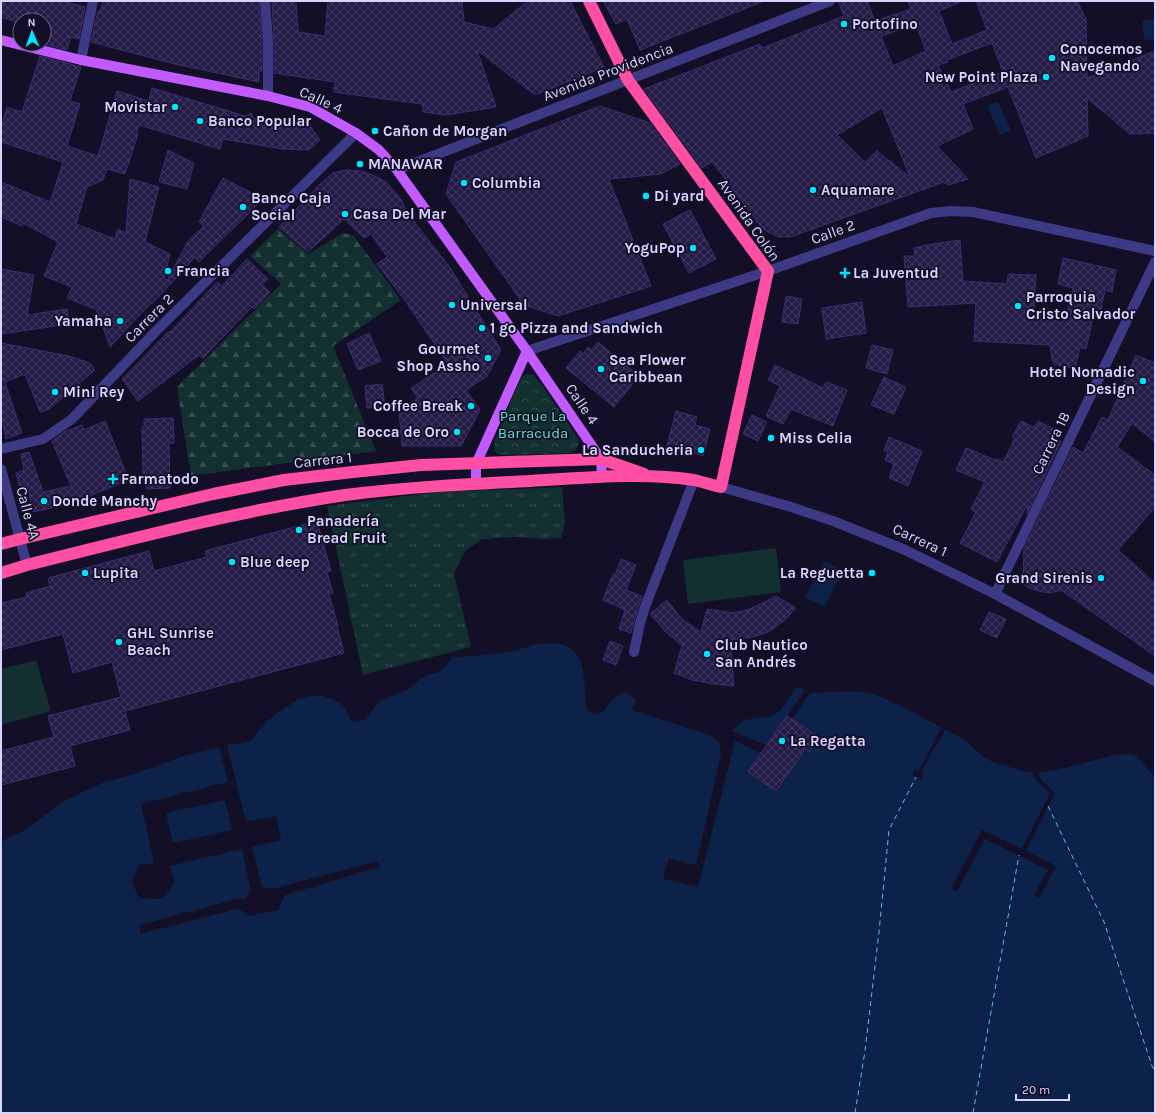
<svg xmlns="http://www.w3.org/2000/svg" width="1156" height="1114" font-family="Karla,sans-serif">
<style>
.grass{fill:url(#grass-tufts)}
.forest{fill:url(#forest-firs)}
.park{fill:url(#park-crowns)}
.pitch{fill:#12302f}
.water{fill:#0c2248}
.pier{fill:#130f26;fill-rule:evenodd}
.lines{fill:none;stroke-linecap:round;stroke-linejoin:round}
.ferry{stroke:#62b6ff;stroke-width:1;stroke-dasharray:5 4;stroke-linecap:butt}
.building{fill:url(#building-cross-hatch);stroke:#3b2d73;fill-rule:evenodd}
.minor{stroke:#3d3a85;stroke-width:10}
.major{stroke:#c25bff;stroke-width:10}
.highway{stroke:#ff4fa3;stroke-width:12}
.poi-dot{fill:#00e5ff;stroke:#130f26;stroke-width:1.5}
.labels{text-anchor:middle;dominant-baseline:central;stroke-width:3.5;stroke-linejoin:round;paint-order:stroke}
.poi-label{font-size:15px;font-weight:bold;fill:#d9d4ff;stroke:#130f26;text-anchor:start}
.street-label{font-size:15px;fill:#d9d4ff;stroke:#130f26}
.park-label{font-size:15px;fill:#5fe0c0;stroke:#130f26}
</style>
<defs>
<pattern id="grass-tufts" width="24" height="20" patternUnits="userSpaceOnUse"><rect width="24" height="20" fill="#12302f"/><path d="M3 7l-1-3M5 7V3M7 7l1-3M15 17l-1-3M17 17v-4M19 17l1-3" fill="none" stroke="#344d4e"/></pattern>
<pattern id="forest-firs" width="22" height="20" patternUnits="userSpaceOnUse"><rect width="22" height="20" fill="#12302f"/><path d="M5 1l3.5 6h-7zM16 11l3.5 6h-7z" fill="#344d4e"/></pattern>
<pattern id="park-crowns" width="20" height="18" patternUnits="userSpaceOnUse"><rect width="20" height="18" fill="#12302f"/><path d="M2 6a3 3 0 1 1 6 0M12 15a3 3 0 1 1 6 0" fill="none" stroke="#344d4e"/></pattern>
<pattern id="building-cross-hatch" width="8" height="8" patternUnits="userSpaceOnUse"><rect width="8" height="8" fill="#241b47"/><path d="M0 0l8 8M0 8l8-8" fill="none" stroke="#433b63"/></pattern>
</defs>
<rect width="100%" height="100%" fill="#130f26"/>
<path class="grass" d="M 562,487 L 565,522 L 561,538 L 546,539 L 515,537 L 482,539 L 465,551 L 454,574 L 471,647 L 363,675 L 327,506 L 439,492 Z"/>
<path class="forest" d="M 278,229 L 308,254 L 343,233 L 353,235 L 401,300 L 333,346 L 376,451 L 191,476 L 177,387 L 281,284 L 250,256 Z"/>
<path class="park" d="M 527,374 L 533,375 L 540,382 L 578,438 L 579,443 L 576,449 L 570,453 L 498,455 C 493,449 494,446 495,439 L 519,383 L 522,377 Z"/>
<g class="pitch">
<path d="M 776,548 L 781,592 L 688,604 L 683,560 Z"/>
<path d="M 36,660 L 51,711 L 1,725 L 1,669 Z"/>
</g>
<g class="water">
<path d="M 1155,19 L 1155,39 L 1144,40 L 1142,21 Z"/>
<path d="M 998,102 L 1011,130 L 1000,135 L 987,106 Z"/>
<path d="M 825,561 L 843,571 L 824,607 L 805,597 Z"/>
<path d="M 554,643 C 587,647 583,675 586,700 C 586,705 586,711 591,713 C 606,721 609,694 624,693 C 630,692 632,697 636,701 C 639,703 644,704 647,705 C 675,715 703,723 731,731 L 744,720 L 769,717 L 781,710 L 794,690 L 797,688 L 802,688 L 810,693 L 851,691 L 864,692 L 879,696 L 905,708 L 963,739 C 971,745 978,753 987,759 C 994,763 1002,765 1010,767 C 1017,769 1023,772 1031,772 C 1049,774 1076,765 1094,760 C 1107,757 1121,752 1134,755 C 1141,757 1146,771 1155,776 L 1155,1113 L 1,1113 L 1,844 L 3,841 L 11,836 L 20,833 L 32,825 L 62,802 L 104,782 L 121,778 L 184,756 L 227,745 L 242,743 L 251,741 L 268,720 L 298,699 L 312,696 L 323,696 L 335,700 L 344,706 L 351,720 L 356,722 L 364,720 L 380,701 L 409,689 L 423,677 L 441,671 L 453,657 L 485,655 L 504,653 L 514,651 L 537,644 Z"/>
</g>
<g class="pier">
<path d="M 805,690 L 810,693 L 792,719 L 787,716 Z"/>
<path d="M 636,701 L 679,716 L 731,731 L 766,745 L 761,753 L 735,741 L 698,887 L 663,879 L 669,858 L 696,865 L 721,755 L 720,747 L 718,741 L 712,736 L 632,710 Z"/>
<path d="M 941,728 L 945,730 L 921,772 L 924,774 L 921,779 L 912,775 L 915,769 L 919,771 Z"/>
<path d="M 227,745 L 246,822 L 276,816 L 281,840 L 252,847 L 262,887 L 272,889 L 378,861 L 380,867 L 285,895 L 278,910 L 251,916 L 245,912 L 236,909 L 140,934 L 140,925 L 237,899 L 245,899 L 251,891 L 242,849 L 169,866 L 175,882 L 162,899 L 139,898 L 132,882 L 139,865 L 154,863 L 141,804 L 228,782 L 219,747 ZM 225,800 L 232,830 L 173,843 L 166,813 Z"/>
<path d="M 1038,772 L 1041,780 L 1055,793 L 1026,851 L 1056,866 L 1039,898 L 1034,895 L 1048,870 L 985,839 L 957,891 L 951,889 L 982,830 L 1022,849 L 1050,793 L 1037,781 L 1032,773 Z"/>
</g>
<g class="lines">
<g class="ferry">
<path d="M 1048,806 L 1104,922 L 1152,1066 L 1155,1071"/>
<path d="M 855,1113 L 865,1051 L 879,932 L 889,830 L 916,777"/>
<path d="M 973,1113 L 1019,855"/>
</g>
</g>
<g class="building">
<path d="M 1,1 L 62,1 L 85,7 L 79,39 L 71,37 L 67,50 L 44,44 L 49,31 L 44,29 L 44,20 L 20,20 L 20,23 L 1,17 Z"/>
<path d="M 103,1 L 259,1 L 262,42 L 262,71 L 259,71 L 259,82 L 175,64 L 91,42 L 98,11 L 100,12 Z"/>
<path d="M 272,1 L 296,1 L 298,32 L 325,36 L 328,1 L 462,1 L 464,22 L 493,29 L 528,1 L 570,1 L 604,67 L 535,95 L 477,50 L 496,107 L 446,115 L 423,112 L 422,104 L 334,92 L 335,82 L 274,73 L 274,42 Z"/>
<path d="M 603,1 L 762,1 L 762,2 L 640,50 L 627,19 L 616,24 Z"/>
<path d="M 838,1 L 867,1 L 875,21 L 911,9 L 908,1 L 963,1 L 939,11 L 952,44 L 987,30 L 976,1 L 1077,1 L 1086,19 L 1087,78 L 1155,51 L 1155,133 L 1130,134 L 1087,98 L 1088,136 L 1036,158 L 1008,87 L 963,104 L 973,129 L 937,146 L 968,179 L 948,185 L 944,182 L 790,237 L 779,237 L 768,232 L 762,228 L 712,162 L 702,168 L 644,89 L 760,44 L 762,48 L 844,16 ZM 916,24 L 926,51 L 893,66 L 881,36 ZM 992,43 L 1003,72 L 951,92 L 938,65 L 948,62 L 947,60 ZM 882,108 L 910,177 L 877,151 L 865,162 L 837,135 Z"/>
<path d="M 40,56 L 81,67 L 70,101 L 80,104 L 67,146 L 98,156 L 117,91 L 149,101 L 152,88 L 245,116 L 251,113 L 254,119 L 261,117 L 263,122 L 271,119 L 273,123 L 281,121 L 284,126 L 291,123 L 294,128 L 300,125 L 302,129 L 311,127 L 320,140 L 309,150 L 283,149 L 223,139 L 220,149 L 139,125 L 136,133 L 138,134 L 125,174 L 107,169 L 103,180 L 87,187 L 76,224 L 115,239 L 118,229 L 126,233 L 130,179 L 159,187 L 145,242 L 170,254 L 164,278 L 170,281 L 168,279 L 188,241 L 204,226 L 199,222 L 223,178 L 263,199 L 199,262 L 195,257 L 152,304 L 151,303 L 110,347 L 97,310 L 67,298 L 72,287 L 44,276 L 58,242 L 23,223 L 22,226 L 1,217 L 1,182 L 50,202 L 63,162 L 1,142 L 1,127 L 7,107 L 22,112 Z"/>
<path d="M 600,106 L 650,123 L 680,164 L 661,174 L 609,179 L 651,286 L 558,316 L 524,305 L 446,194 L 456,162 Z"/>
<path d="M 168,150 L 194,163 L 187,189 L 159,182 Z"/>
<path d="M 344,170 L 362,171 L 377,177 L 387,183 L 400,198 L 406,210 L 421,231 L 449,266 L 501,350 L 487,376 L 466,390 L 480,410 L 461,446 L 402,446 L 399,410 L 418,398 L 411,388 L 448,364 L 404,299 L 377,264 L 387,257 L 371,234 L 364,238 L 344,219 L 308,252 L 279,227 L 320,184 L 333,173 Z"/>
<path d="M 690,210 L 716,259 L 689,273 L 663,224 Z"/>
<path d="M 960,240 L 963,281 L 1007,284 L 1008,274 L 1036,275 L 1034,311 L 1066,318 L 1073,288 L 1058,284 L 1063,258 L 1116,270 L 1112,292 L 1105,290 L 1100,314 L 1094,313 L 1086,349 L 1080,347 L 1075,369 L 1054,364 L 1052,359 L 1050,345 L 974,341 L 976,303 L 908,307 L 904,256 L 915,256 L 914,248 L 933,244 Z"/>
<path d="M 247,259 L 268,279 L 262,285 L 270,292 L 254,309 L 252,307 L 203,358 L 199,355 L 138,401 L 122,379 L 169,331 L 170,332 L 217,282 L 222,286 Z"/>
<path d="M 1,269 L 34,275 L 27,315 L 67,309 L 69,324 L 1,334 Z"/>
<path d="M 786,296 L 802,299 L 798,324 L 782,322 Z"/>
<path d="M 862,302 L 866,333 L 826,339 L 822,308 Z"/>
<path d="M 369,333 L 381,361 L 358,370 L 347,344 Z"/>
<path d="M 598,342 L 639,376 L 614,407 L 566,368 L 580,351 L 583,354 L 588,347 L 591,350 Z"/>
<path d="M 1,343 L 69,356 L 90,363 L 95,370 L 49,409 L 40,412 L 25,374 L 5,382 L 22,433 L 6,439 L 1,414 Z"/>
<path d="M 872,345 L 893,350 L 887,374 L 866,368 Z"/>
<path d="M 1136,355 L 1155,363 L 1155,442 L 1132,423 L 1117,447 L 1155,475 L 1155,507 L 1118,550 L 1155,583 L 1155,656 L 1061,590 L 1050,593 L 1038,591 L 1027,587 L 1023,579 L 1024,548 L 1073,447 L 1083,453 L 1102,417 L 1108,420 Z"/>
<path d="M 775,365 L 823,388 L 826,382 L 847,390 L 833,426 L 791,409 L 783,424 L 766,416 L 780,386 L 768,380 Z"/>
<path d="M 884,377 L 906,387 L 894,414 L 871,405 Z"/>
<path d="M 382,384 L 385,407 L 367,408 L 365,386 Z"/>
<path d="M 676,411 L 697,417 L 695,425 L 710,429 L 703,456 L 688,451 L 687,456 L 666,450 Z"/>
<path d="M 752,415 L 767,422 L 758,441 L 743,434 Z"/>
<path d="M 173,418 L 174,443 L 169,443 L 170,488 L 146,489 L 146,473 L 143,475 L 142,427 L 144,427 L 144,419 Z"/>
<path d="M 105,421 L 129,480 L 70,504 L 33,512 L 27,485 L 20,487 L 16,473 L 24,470 L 21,454 L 29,452 L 43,492 L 71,486 L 52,441 L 64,432 L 82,425 L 84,430 Z"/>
<path d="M 1021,421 L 1034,427 L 1038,421 L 1056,430 L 1053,437 L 1061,441 L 1027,514 L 1027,505 L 997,562 L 960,543 L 976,512 L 971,509 L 985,482 L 956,470 L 966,448 L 995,460 L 996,459 L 1003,462 L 1015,438 L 1012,437 Z"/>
<path d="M 889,437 L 922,451 L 908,486 L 889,478 L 894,464 L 885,460 L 888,452 L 884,450 Z"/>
<path d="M 317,521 L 331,571 L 327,572 L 333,593 L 329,594 L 338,626 L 337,626 L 344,653 L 125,711 L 130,730 L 70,746 L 75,766 L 1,785 L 1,751 L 54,737 L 48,716 L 121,697 L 112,662 L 73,673 L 63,634 L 1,650 L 1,603 L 27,597 L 26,593 L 50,586 L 48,578 L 149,551 L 154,571 L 207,557 L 205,551 Z"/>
<path d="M 621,559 L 636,565 L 626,590 L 642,596 L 634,621 L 631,633 L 619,629 L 625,610 L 603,600 L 613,574 L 615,575 Z"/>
<path d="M 776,596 L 796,608 L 784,621 L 768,632 L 753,637 L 730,640 L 734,686 L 714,684 L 692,680 L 674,673 L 682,646 L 666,632 L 650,614 L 667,600 L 682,619 L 701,632 L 707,609 L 733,613 L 747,610 L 765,602 Z"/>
<path d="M 989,612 L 1006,619 L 997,638 L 980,630 Z"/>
<path d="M 610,641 L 623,646 L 616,665 L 603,660 Z"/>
<path d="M 787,716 L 819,737 L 809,752 L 805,749 L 776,791 L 748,772 Z"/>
</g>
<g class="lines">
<g class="minor">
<path d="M 265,1 L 268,42 L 268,96"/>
<path d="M 81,60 L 93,1"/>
<path d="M 397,170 L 830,1"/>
<path d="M 527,351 L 768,271 L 931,213 L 951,211 L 973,212 L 1155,251"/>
<path d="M 1,449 L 43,439 L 72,419 L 157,330 L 356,133"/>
<path d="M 1,469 L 27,565"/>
<path d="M 721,487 L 791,507 L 833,521 L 903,549 L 995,594 L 1155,681"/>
<path d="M 995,594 L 1155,262"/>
<path d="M 634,652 L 640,623 L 645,607 L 694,480"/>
</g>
<g class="major">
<path d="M 1,40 L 81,60 L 268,96 L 310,107 L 356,133 L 379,150 L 397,170 L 527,351 L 601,459 L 602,477"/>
<path d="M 476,484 L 476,464 L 527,351"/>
</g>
<g class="highway">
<path d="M 1,544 L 20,539 L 213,494 L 284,480 L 353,472 L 421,465 L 601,459 L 644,474"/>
<path d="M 1,573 L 27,565 C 132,539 238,511 345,495 C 407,487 469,484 531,481 C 584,478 642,472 694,480 C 703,482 712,485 721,487 L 768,271 L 628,80 L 589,1"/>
</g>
</g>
<g class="poi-dot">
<circle cx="844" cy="24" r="4"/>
<circle cx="1052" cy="58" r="4"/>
<circle cx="1046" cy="77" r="4"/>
<circle cx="175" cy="107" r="4"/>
<circle cx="200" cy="121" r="4"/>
<circle cx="375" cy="131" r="4"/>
<circle cx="360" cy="164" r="4"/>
<circle cx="464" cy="183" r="4"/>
<circle cx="813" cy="190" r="4"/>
<circle cx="646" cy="196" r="4"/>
<circle cx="243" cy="207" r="4"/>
<circle cx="345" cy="214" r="4"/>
<circle cx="693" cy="248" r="4"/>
<circle cx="168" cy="271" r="4"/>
<path d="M843 267h4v4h4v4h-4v4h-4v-4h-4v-4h4z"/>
<circle cx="452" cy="305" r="4"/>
<circle cx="1018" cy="306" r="4"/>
<circle cx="120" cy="321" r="4"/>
<circle cx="482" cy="328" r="4"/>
<circle cx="488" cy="358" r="4"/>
<circle cx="601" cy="369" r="4"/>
<circle cx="1143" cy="381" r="4"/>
<circle cx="55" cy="392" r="4"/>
<circle cx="471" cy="406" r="4"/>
<circle cx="457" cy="432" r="4"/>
<circle cx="771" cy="438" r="4"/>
<circle cx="701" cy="450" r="4"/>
<path d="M111 473h4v4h4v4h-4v4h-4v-4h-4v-4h4z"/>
<circle cx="44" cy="501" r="4"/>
<circle cx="299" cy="530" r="4"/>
<circle cx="232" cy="562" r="4"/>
<circle cx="85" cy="573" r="4"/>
<circle cx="872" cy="573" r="4"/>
<circle cx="1101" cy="578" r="4"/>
<circle cx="119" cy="642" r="4"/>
<circle cx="707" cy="654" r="4"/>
<circle cx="782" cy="741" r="4"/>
</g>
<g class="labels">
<g class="poi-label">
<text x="852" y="24">Portofino</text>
<text x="1060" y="49">Conocemos<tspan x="1060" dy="17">Navegando</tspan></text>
<text x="1038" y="77" text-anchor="end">New Point Plaza</text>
<text x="167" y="107" text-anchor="end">Movistar</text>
<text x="208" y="121">Banco Popular</text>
<text x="383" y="131">Cañon de Morgan</text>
<text x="368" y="164">MANAWAR</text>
<text x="472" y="183">Columbia</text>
<text x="821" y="190">Aquamare</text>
<text x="654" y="196">Di yard</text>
<text x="251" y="198">Banco Caja<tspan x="251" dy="17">Social</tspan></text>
<text x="353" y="214">Casa Del Mar</text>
<text x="685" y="248" text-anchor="end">YoguPop</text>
<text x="176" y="271">Francia</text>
<text x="853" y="273">La Juventud</text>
<text x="1026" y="297">Parroquia<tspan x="1026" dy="17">Cristo Salvador</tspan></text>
<text x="460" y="305">Universal</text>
<text x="112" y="321" text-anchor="end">Yamaha</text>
<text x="490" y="328">1 go Pizza and Sandwich</text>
<text x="480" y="349" text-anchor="end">Gourmet<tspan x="480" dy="17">Shop Assho</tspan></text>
<text x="609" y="360">Sea Flower<tspan x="609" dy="17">Caribbean</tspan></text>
<text x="1135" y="372" text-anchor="end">Hotel Nomadic<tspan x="1135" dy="17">Design</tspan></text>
<text x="63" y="392">Mini Rey</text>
<text x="463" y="406" text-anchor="end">Coffee Break</text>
<text x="449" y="432" text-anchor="end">Bocca de Oro</text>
<text x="779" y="438">Miss Celia</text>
<text x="693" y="450" text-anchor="end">La Sanducheria</text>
<text x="121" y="479">Farmatodo</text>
<text x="52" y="501">Donde Manchy</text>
<text x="307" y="521">Panadería<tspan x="307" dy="17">Bread Fruit</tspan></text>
<text x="240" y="562">Blue deep</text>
<text x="93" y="573">Lupita</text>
<text x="864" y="573" text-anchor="end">La Reguetta</text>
<text x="1093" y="578" text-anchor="end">Grand Sirenis</text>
<text x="127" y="633">GHL Sunrise<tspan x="127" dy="17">Beach</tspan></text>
<text x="715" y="645">Club Nautico<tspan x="715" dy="17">San Andrés</tspan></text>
<text x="790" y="741">La Regatta</text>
</g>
<g class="street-label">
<text transform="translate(608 72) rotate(-21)">Avenida Providencia</text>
<text transform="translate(321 100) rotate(24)">Calle 4</text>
<text transform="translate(749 220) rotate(55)">Avenida Colón</text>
<text transform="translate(833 232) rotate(-20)">Calle 2</text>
<text transform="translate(149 318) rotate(-45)">Carrera 2</text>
<text transform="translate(582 404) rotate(56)">Calle 4</text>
<text transform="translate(1051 443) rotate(-64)">Carrera 1B</text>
<text transform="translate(323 460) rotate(-6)">Carrera 1</text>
<text transform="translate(28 513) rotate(75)">Calle 4A</text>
<text transform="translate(920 540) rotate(25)">Carrera 1</text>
</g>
<g class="park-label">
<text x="533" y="416">Parque La<tspan x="533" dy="17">Barracuda</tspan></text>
</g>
</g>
<rect width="1156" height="1114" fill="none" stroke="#d9d4ff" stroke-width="4"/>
<g transform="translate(32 32) rotate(358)"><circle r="19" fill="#130f26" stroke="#625e7d"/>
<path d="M0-3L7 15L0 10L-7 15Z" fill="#00e5ff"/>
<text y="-6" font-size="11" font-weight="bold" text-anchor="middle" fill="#d9d4ff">N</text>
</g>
<path d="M1016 1094v6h53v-6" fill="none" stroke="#d9d4ff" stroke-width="2"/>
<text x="1022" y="1094" font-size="12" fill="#d9d4ff" stroke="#130f26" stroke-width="3" paint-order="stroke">20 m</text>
</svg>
